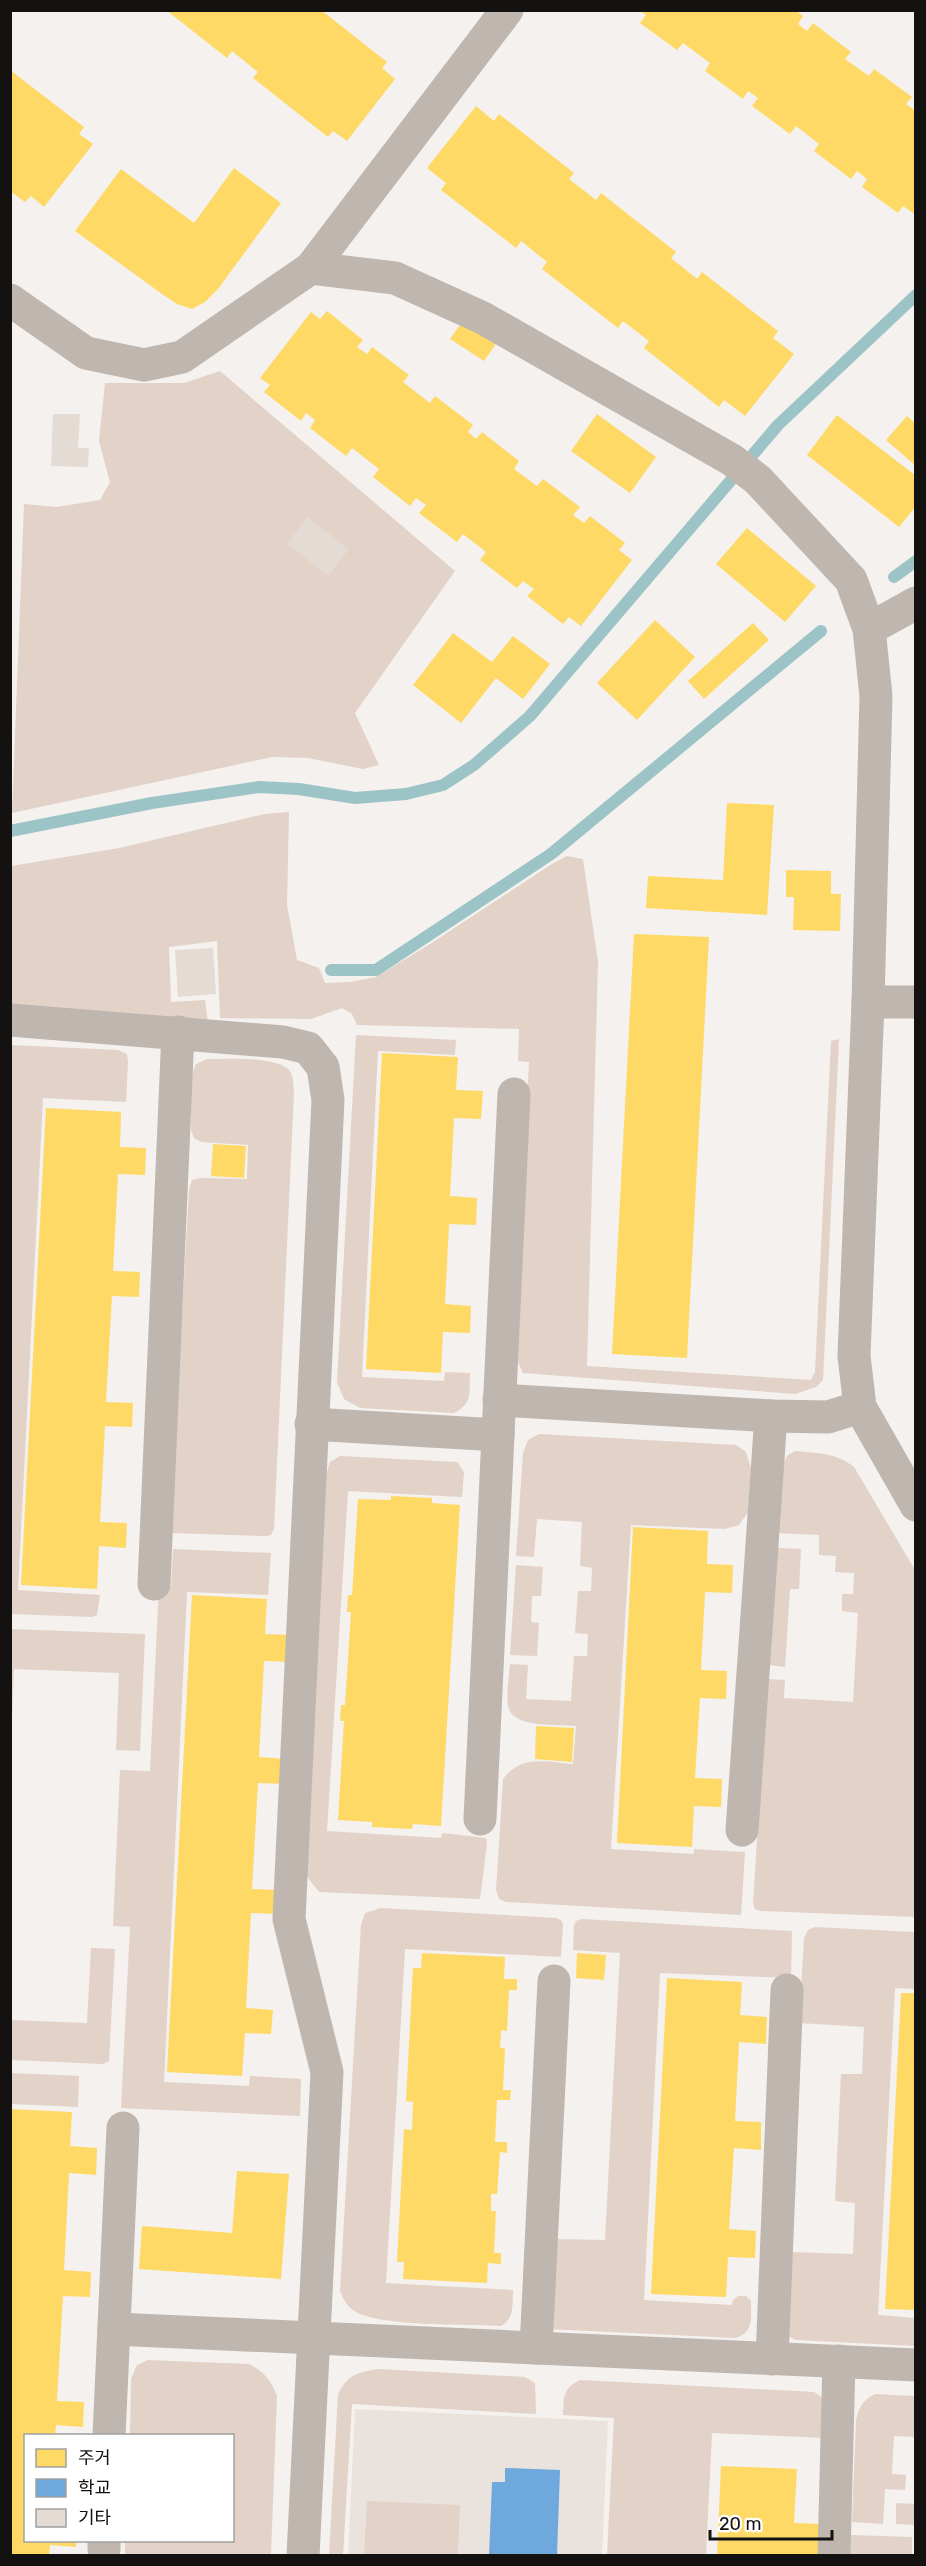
<svg xmlns="http://www.w3.org/2000/svg" width="926" height="2566" font-family="Rubik,'Noto Sans KR',sans-serif">
<style>
.built{fill:#eae3dd}
.green{fill:#e2d2c7}
.homes{fill:#ffd966}
.schools{fill:#6fa8dc}
.lines{fill:none;stroke-linecap:round;stroke-linejoin:round}
.stream{stroke:#9cc4c6;stroke-width:12}
.building{fill:#e4dbd4}
.minor{stroke:#beb6af;stroke-width:33}
</style>
<rect width="100%" height="100%" fill="#f4f1ef"/>
<path class="built" d="M 355,2409 L 608,2421 L 602,2555 L 348,2556 Z"/>
<g class="green">
<path d="M 220,371 L 455,571 L 355,713 L 379,765 L 363,769 L 308,758 L 272,757 L 12,813 L 24,504 L 57,507 L 100,500 L 110,482 L 99,441 L 105,383 L 184,383 Z"/>
<path d="M 289,812 L 287,905 L 297,960 L 319,968 L 325,983 L 350,982 L 376,977 L 427,946 L 552,864 L 567,856 L 583,859 L 598,962 L 587,1366 L 811,1380 L 815,1372 L 831,1041 L 839,1039 L 823,1380 L 816,1387 L 795,1394 L 523,1373 L 514,1354 L 529,1062 L 518,1061 L 519,1029 L 357,1025 L 352,1014 L 342,1008 L 311,1019 L 220,1018 L 217,941 L 169,947 L 171,1002 L 205,1000 L 208,1022 L 11,1004 L 11,866 L 119,848 L 265,814 Z"/>
<path d="M 356,1035 L 456,1040 L 455,1055 L 378,1051 L 362,1377 L 444,1381 L 445,1372 L 470,1373 C 469,1393 473,1403 454,1413 L 360,1408 L 344,1399 L 337,1382 Z"/>
<path d="M 11,1045 L 118,1050 L 127,1054 L 128,1062 L 126,1102 L 43,1098 L 18,1590 L 100,1595 L 97,1615 L 92,1617 L 11,1614 Z"/>
<path d="M 207,1059 C 226,1059 274,1056 288,1069 C 294,1075 293,1084 294,1092 L 274,1529 L 271,1535 L 266,1536 L 170,1533 L 189,1189 L 192,1180 L 201,1178 L 247,1179 L 248,1145 L 201,1142 L 194,1138 L 191,1130 L 191,1078 L 196,1064 Z"/>
<path d="M 539,1434 L 736,1445 L 746,1452 L 751,1468 L 748,1512 L 739,1525 L 725,1529 L 631,1525 L 611,1849 L 694,1854 L 694,1849 L 745,1852 L 741,1915 L 506,1902 L 499,1899 L 496,1890 L 503,1779 C 522,1754 545,1762 573,1764 L 576,1726 C 559,1724 512,1729 508,1706 C 506,1693 509,1677 510,1664 L 528,1665 L 526,1699 L 571,1701 L 574,1656 L 587,1656 L 588,1634 L 575,1633 L 578,1591 L 591,1591 L 592,1568 L 580,1566 L 582,1522 L 537,1519 L 534,1557 L 516,1556 L 523,1453 L 528,1440 Z"/>
<path d="M 795,1451 C 817,1453 837,1453 854,1467 L 915,1570 L 915,1917 L 760,1911 L 755,1909 L 753,1903 L 767,1679 L 785,1680 L 784,1698 L 853,1702 L 858,1613 L 842,1611 L 842,1594 L 853,1594 L 854,1573 L 835,1572 L 836,1556 L 819,1555 L 819,1535 L 777,1533 L 782,1466 L 787,1456 Z"/>
<path d="M 340,1456 L 457,1462 L 464,1472 L 462,1497 L 348,1491 L 327,1831 L 441,1838 L 442,1833 L 486,1838 L 487,1843 L 480,1899 L 319,1892 L 306,1875 L 326,1475 L 330,1462 Z"/>
<path d="M 776,1548 L 801,1549 L 799,1589 L 790,1589 L 785,1667 L 769,1665 Z"/>
<path d="M 173,1549 L 271,1553 L 268,1595 L 187,1592 L 164,2082 L 249,2086 L 250,2076 L 301,2079 L 300,2116 L 121,2108 L 130,1927 L 113,1926 L 120,1770 L 150,1771 L 159,1587 L 171,1587 Z"/>
<path d="M 516,1565 L 543,1567 L 541,1596 L 532,1596 L 531,1622 L 539,1623 L 537,1656 L 510,1655 Z"/>
<path d="M 11,1629 L 145,1634 L 140,1751 L 116,1750 L 119,1673 L 14,1669 L 11,1743 Z"/>
<path d="M 381,1908 L 556,1918 L 561,1920 L 563,1925 L 561,1957 L 405,1949 L 386,2283 L 513,2290 C 512,2304 515,2318 501,2326 C 470,2324 374,2327 353,2310 C 346,2305 343,2298 340,2291 L 361,1925 L 365,1913 Z"/>
<path d="M 582,1919 L 792,1931 L 791,1978 L 660,1973 L 644,2300 L 732,2305 L 733,2300 L 738,2296 L 746,2296 L 751,2301 C 751,2318 754,2333 735,2338 L 548,2329 L 552,2239 L 605,2240 L 620,1953 L 573,1950 L 574,1926 L 576,1921 Z"/>
<path d="M 815,1927 L 915,1932 L 915,1989 L 895,1988 L 878,2315 L 915,2318 L 915,2346 L 796,2340 L 788,2336 L 788,2252 L 853,2254 L 855,2203 L 835,2201 L 841,2074 L 862,2074 L 864,2027 L 799,2023 L 804,1938 L 808,1930 Z"/>
<path d="M 91,1948 L 115,1949 L 109,2061 L 103,2064 L 11,2060 L 11,2020 L 87,2023 Z"/>
<path d="M 11,2073 L 79,2076 L 78,2107 L 11,2104 Z"/>
<path d="M 148,2360 L 249,2364 C 264,2372 271,2380 277,2396 L 271,2555 L 125,2555 L 125,2541 L 232,2540 L 232,2436 L 130,2435 L 131,2379 L 137,2365 Z"/>
<path d="M 379,2369 L 525,2377 L 535,2383 L 536,2414 L 352,2404 L 343,2555 L 329,2555 L 338,2395 C 346,2375 358,2372 379,2369 Z"/>
<path d="M 580,2380 L 814,2392 L 823,2398 L 825,2438 L 712,2433 L 706,2556 L 607,2555 L 614,2418 L 563,2415 C 564,2397 562,2389 580,2380 Z"/>
<path d="M 875,2394 L 915,2396 L 915,2437 L 894,2436 L 892,2474 L 906,2475 L 905,2490 L 885,2489 L 883,2524 L 852,2522 L 856,2420 C 859,2407 863,2400 875,2394 Z"/>
<path d="M 367,2501 L 460,2505 L 458,2555 L 364,2555 Z"/>
<path d="M 896,2503 L 915,2504 L 915,2525 L 896,2524 Z"/>
<path d="M 851,2535 L 912,2537 L 912,2555 L 850,2556 Z"/>
</g>
<g class="homes">
<path d="M 166,10 L 321,10 L 387,62 L 382,68 L 395,79 L 347,141 L 333,131 L 328,137 L 253,78 L 258,72 L 232,51 L 227,58 Z"/>
<path d="M 639,10 L 795,10 L 803,16 L 798,24 L 807,31 L 813,23 L 851,52 L 845,59 L 869,76 L 874,69 L 912,97 L 906,104 L 916,111 L 916,215 L 903,206 L 898,213 L 862,187 L 867,179 L 857,171 L 851,179 L 814,151 L 819,144 L 796,126 L 790,134 L 752,106 L 758,98 L 748,91 L 743,99 L 705,71 L 710,63 L 683,43 L 677,50 L 640,23 L 646,15 Z"/>
<path d="M 10,70 L 84,127 L 79,134 L 93,144 L 44,207 L 31,196 L 25,202 L 10,191 Z"/>
<path d="M 476,106 L 494,121 L 499,114 L 574,173 L 569,179 L 596,200 L 601,193 L 676,252 L 671,258 L 697,279 L 702,272 L 778,331 L 773,338 L 794,354 L 745,416 L 724,400 L 719,407 L 644,348 L 649,341 L 623,321 L 618,328 L 542,269 L 547,262 L 521,241 L 516,248 L 441,190 L 446,183 L 427,168 Z"/>
<path d="M 234,168 L 281,203 L 218,289 L 205,302 L 192,309 L 177,304 L 162,294 L 75,231 L 121,169 L 194,223 Z"/>
<path d="M 327,311 L 363,340 L 357,347 L 367,354 L 372,347 L 409,375 L 403,382 L 430,403 L 435,396 L 473,425 L 468,432 L 476,439 L 482,432 L 519,461 L 514,469 L 537,486 L 543,479 L 580,507 L 573,515 L 584,523 L 590,516 L 625,543 L 619,550 L 632,560 L 581,626 L 569,617 L 563,624 L 527,596 L 534,589 L 523,581 L 517,588 L 480,560 L 486,552 L 463,534 L 457,542 L 419,513 L 426,505 L 416,498 L 410,506 L 373,477 L 379,469 L 352,448 L 346,456 L 310,428 L 315,420 L 306,413 L 301,421 L 264,392 L 270,385 L 260,378 L 311,312 L 320,319 Z"/>
<path d="M 465,318 L 498,341 L 484,361 L 450,339 Z"/>
<path d="M 597,414 L 656,457 L 630,493 L 571,451 Z"/>
<path d="M 837,415 L 916,476 L 916,506 L 899,527 L 807,455 Z"/>
<path d="M 907,416 L 916,424 L 916,466 L 886,440 Z"/>
<path d="M 747,528 L 816,586 L 785,622 L 716,564 Z"/>
<path d="M 655,620 L 695,657 L 637,720 L 597,683 Z"/>
<path d="M 753,623 L 769,640 L 704,699 L 688,681 Z"/>
<path d="M 453,633 L 492,662 L 513,636 L 550,664 L 523,699 L 496,678 L 461,723 L 413,685 Z"/>
<path d="M 727,803 L 774,805 L 767,915 L 646,908 L 648,876 L 723,880 Z"/>
<path d="M 786,870 L 831,871 L 831,894 L 841,894 L 840,931 L 793,930 L 794,897 L 786,897 Z"/>
<path d="M 634,934 L 709,937 L 687,1358 L 612,1354 Z"/>
<path d="M 382,1053 L 458,1057 L 456,1090 L 483,1091 L 481,1119 L 454,1118 L 450,1196 L 477,1198 L 476,1225 L 449,1224 L 445,1304 L 471,1306 L 470,1333 L 443,1332 L 441,1373 L 366,1369 Z"/>
<path d="M 46,1108 L 121,1112 L 120,1147 L 146,1148 L 145,1175 L 118,1174 L 113,1271 L 140,1272 L 139,1297 L 112,1296 L 106,1402 L 133,1403 L 132,1427 L 105,1426 L 100,1522 L 127,1523 L 126,1548 L 99,1546 L 97,1589 L 21,1585 Z"/>
<path d="M 213,1144 L 246,1146 L 244,1178 L 211,1176 Z"/>
<path d="M 391,1496 L 432,1498 L 432,1503 L 460,1505 L 441,1826 L 413,1824 L 412,1829 L 372,1827 L 372,1822 L 338,1820 L 344,1721 L 340,1721 L 341,1705 L 345,1705 L 351,1612 L 347,1612 L 348,1595 L 352,1595 L 358,1499 L 391,1500 Z"/>
<path d="M 633,1527 L 708,1531 L 707,1564 L 733,1565 L 732,1593 L 705,1592 L 701,1670 L 727,1671 L 726,1699 L 700,1698 L 695,1778 L 722,1779 L 721,1807 L 694,1806 L 692,1847 L 617,1843 Z"/>
<path d="M 192,1595 L 267,1599 L 265,1634 L 292,1635 L 291,1662 L 264,1661 L 259,1757 L 286,1759 L 284,1784 L 258,1783 L 252,1889 L 279,1890 L 278,1914 L 251,1913 L 246,2008 L 273,2010 L 271,2034 L 245,2033 L 242,2076 L 167,2072 Z"/>
<path d="M 536,1726 L 574,1728 L 572,1762 L 535,1759 Z"/>
<path d="M 422,1953 L 505,1957 L 504,1979 L 517,1979 L 517,1990 L 509,1990 L 507,2031 L 501,2030 L 500,2048 L 505,2048 L 503,2090 L 511,2090 L 510,2100 L 497,2100 L 495,2142 L 507,2142 L 507,2153 L 500,2152 L 497,2194 L 491,2194 L 491,2211 L 496,2211 L 494,2253 L 501,2253 L 501,2264 L 488,2263 L 487,2283 L 403,2279 L 404,2262 L 397,2262 L 404,2129 L 412,2130 L 413,2102 L 406,2101 L 413,1968 L 421,1968 Z"/>
<path d="M 577,1953 L 606,1955 L 604,1980 L 576,1978 Z"/>
<path d="M 667,1978 L 742,1982 L 740,2015 L 767,2017 L 766,2044 L 739,2042 L 735,2121 L 761,2122 L 761,2150 L 734,2148 L 729,2229 L 756,2231 L 755,2258 L 728,2257 L 726,2297 L 651,2294 Z"/>
<path d="M 901,1993 L 916,1993 L 916,2310 L 885,2309 Z"/>
<path d="M 10,2109 L 72,2112 L 70,2146 L 97,2148 L 96,2175 L 69,2173 L 64,2270 L 91,2272 L 90,2297 L 63,2296 L 57,2401 L 84,2402 L 83,2427 L 56,2425 L 55,2436 L 26,2436 L 26,2540 L 77,2540 L 76,2547 L 50,2545 L 49,2556 L 10,2556 Z"/>
<path d="M 237,2171 L 289,2174 L 281,2279 L 139,2269 L 142,2226 L 232,2233 Z"/>
<path d="M 721,2466 L 797,2469 L 794,2523 L 821,2524 L 819,2554 L 717,2556 Z"/>
</g>
<path class="schools" d="M 505,2468 L 560,2470 L 557,2556 L 489,2556 L 492,2482 L 505,2482 Z"/>
<g class="lines">
<g class="stream">
<path d="M 894,577 L 916,561"/>
<path d="M 10,831 L 152,803 L 259,787 L 299,789 L 355,798 L 406,794 L 443,785 L 474,765 L 530,716 L 778,425 L 916,295"/>
<path d="M 331,970 L 376,970 L 551,854 L 821,631"/>
</g>
</g>
<g class="building">
<path d="M 53,414 L 80,414 L 78,448 L 89,448 L 88,467 L 51,466 Z"/>
<path d="M 307,517 L 349,549 L 328,576 L 287,544 Z"/>
<path d="M 213,948 L 216,994 L 178,997 L 175,950 Z"/>
</g>
<g class="lines">
<g class="minor">
<path d="M 311,268 L 507,10"/>
<path d="M 10,300 L 86,353 L 144,365 L 182,357 L 311,268 L 395,278 L 483,318 L 732,460 L 758,480 L 851,580 L 869,629 L 876,696 L 868,1002 L 854,1356 L 860,1407 L 916,1505"/>
<path d="M 869,629 L 916,603"/>
<path d="M 868,1002 L 916,1002"/>
<path d="M 10,1020 L 283,1042 L 308,1048 L 323,1067 L 328,1100 L 289,1919 L 327,2072 L 303,2556"/>
<path d="M 499,1400 L 771,1416 L 828,1417 L 860,1407"/>
<path d="M 311,1424 L 498,1435"/>
<path d="M 154,1584 L 178,1032"/>
<path d="M 480,1819 L 514,1094"/>
<path d="M 742,1830 L 771,1416"/>
<path d="M 114,2329 L 916,2365"/>
<path d="M 536,2348 L 554,1981"/>
<path d="M 772,2359 L 787,1990"/>
<path d="M 109,2436 L 123,2128"/>
<path d="M 104,2549 L 104,2540"/>
<path d="M 834,2556 L 839,2361"/>
</g>
</g>
<rect width="926" height="2566" fill="none" stroke="#131211" stroke-width="24"/>
<rect x="24" y="2434" width="210" height="108" fill="#ffffff" stroke="#a1a0a0" stroke-width="1.5"/>
<rect x="36" y="2449" width="30" height="18" fill="#ffd966" stroke="#a1a0a0" stroke-width="1.5"/>
<text x="78" y="2464" font-size="18" fill="#131211">주거</text>
<rect x="36" y="2479" width="30" height="18" fill="#6fa8dc" stroke="#a1a0a0" stroke-width="1.5"/>
<text x="78" y="2494" font-size="18" fill="#131211">학교</text>
<rect x="36" y="2509" width="30" height="18" fill="#e4dbd4" stroke="#a1a0a0" stroke-width="1.5"/>
<text x="78" y="2524" font-size="18" fill="#131211">기타</text>
<path d="M710 2530v9h122v-9" fill="none" stroke="#131211" stroke-width="3"/>
<text x="719" y="2530" font-size="18" fill="#131211" stroke="#ffffff" stroke-width="4.5" paint-order="stroke">20 m</text>
</svg>
